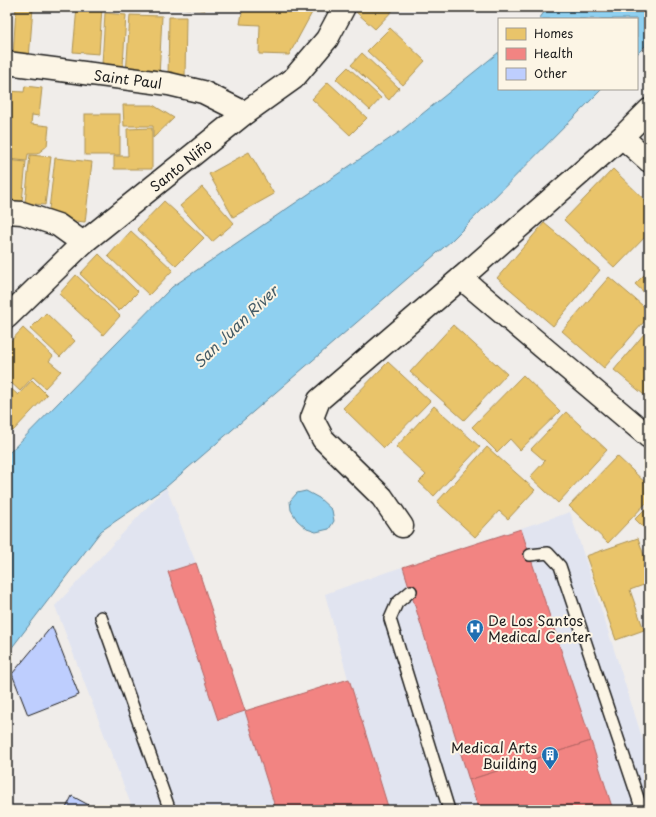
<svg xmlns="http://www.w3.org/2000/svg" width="656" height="817" font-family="'Playpen Sans',sans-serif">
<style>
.built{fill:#e1e4f0}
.water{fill:#8fd0f0;stroke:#61889b}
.homes{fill:#e9c46a;stroke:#ac9253}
.health{fill:#f28482;stroke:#b26563}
.building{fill:#becefe;stroke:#1c1c1c}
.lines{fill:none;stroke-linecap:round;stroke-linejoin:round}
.service-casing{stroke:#1c1c1c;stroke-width:14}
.minor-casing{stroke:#1c1c1c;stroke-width:25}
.service{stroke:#fcf5e5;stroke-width:11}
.minor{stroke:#fcf5e5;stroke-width:22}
.labels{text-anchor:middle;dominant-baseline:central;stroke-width:4;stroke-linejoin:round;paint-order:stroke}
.street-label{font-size:14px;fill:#1c1c1c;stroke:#fcf5e5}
.poi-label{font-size:14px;fill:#1c1c1c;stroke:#fcf5e5;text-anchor:start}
.water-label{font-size:15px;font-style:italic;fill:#445b66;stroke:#fcf5e5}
</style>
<rect width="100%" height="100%" fill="#f0edea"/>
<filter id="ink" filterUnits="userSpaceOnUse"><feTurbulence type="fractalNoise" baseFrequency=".025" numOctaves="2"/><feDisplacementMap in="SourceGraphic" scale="8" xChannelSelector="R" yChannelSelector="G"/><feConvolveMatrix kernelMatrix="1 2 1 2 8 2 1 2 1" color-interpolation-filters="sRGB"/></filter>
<g filter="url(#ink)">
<path class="built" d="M 166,487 L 196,563 L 245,711 L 348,679 L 325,594 L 387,572 L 570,512 L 649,759 L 649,810 L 133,810 L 55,606 Z"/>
<g class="water">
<path d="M 548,7 L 649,7 L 649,42 L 637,54 L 637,19 L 539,19 Z"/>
<path d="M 499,52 L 499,89 L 602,89 L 451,241 L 166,487 L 101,531 L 7,654 L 7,455 L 172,287 L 401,131 Z"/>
<path d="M 306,491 L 319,498 L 332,510 L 334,521 L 329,529 L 316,532 L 307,529 L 297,520 L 291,510 L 290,501 L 297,493 Z"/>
</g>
<g class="homes">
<path d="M 16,7 L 33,7 L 29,59 L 13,58 Z"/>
<path d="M 77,7 L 102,7 L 99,54 L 73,52 Z"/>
<path d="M 176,7 L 205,7 L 205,10 Z"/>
<path d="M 243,7 L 315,7 L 289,55 L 259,54 L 260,25 L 240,24 Z"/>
<path d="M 361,7 L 396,7 L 375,29 L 356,12 Z"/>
<path d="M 105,13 L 126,15 L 123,66 L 102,65 Z"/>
<path d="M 130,15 L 162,16 L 159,77 L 126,75 Z"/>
<path d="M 169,17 L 186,17 L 185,78 L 168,77 Z"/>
<path d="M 390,28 L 425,61 L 403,85 L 367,51 Z"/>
<path d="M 362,53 L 399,88 L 389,100 L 351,65 Z"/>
<path d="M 348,67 L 381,98 L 370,110 L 336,79 Z"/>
<path d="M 328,82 L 367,118 L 350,135 L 312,99 Z"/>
<path d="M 25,86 L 42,88 L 39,116 L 32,115 L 31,124 L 49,126 L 47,146 L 37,154 L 28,154 L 27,161 L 7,159 L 7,91 L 24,92 Z"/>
<path d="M 123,105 L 153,105 L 174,118 L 153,138 L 153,126 L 124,126 Z"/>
<rect x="85" y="114" width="35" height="41"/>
<path d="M 152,128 L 152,169 L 114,169 L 114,156 L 128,156 L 127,129 Z"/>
<path d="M 249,152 L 274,194 L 233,217 L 209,174 Z"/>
<path d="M 30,155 L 51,157 L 45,205 L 25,203 Z"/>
<path d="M 55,158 L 92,162 L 85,222 L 48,218 Z"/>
<path d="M 7,160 L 26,162 L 22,202 L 7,200 Z"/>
<path d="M 613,169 L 649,204 L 649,233 L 615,268 L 564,220 Z"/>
<path d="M 202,187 L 234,223 L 212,242 L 180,206 Z"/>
<path d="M 164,201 L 204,238 L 176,266 L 137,229 Z"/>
<path d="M 544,223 L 600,270 L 553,326 L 497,278 Z"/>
<path d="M 131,231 L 173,270 L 149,295 L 108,256 Z"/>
<path d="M 99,254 L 138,292 L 119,311 L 80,274 Z"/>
<path d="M 649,270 L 649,297 L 635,284 Z"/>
<path d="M 76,275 L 120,316 L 103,335 L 59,294 Z"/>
<path d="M 609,277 L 649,311 L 649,316 L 604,368 L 562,331 Z"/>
<path d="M 46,313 L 75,341 L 60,357 L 30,329 Z"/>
<path d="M 453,325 L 507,374 L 464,420 L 410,372 Z"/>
<path d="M 23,328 L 53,356 L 49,361 L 61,371 L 45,388 L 33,377 L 20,391 L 7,379 L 7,345 Z"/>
<path d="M 649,328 L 649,399 L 614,370 Z"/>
<path d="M 388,362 L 430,401 L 384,448 L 343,408 Z"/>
<path d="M 523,375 L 560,411 L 520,450 L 510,439 L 497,452 L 472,427 Z"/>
<path d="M 32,380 L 47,395 L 13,431 L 7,426 L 7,385 L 18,395 Z"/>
<path d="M 434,406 L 480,447 L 434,496 L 419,482 L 426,475 L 396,447 Z"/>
<path d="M 566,412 L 607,450 L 558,503 L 530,477 L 545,461 L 531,449 Z"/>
<path d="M 487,447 L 535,490 L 508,519 L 499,511 L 475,537 L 437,502 Z"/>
<path d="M 617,456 L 649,486 L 649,500 L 608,543 L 569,506 Z"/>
<path d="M 649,505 L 649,533 L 635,519 Z"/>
<path d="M 638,538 L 649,570 L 649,583 L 630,590 L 644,630 L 616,640 L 586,556 Z"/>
</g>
<g class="health">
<path d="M 521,529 L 591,741 L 469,780 L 403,567 Z"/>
<path d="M 196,563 L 245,711 L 218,720 L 168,572 Z"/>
<path d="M 349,679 L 389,810 L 276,810 L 245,711 Z"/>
<path d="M 591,741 L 613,810 L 479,810 L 469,780 Z"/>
</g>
<g class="building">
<path d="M 52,626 L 79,695 L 28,715 L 12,674 Z"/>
<path d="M 72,796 L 98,810 L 65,810 Z"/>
</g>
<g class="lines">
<defs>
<g id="service">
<path d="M 530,555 L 548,553 L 560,566 L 642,810"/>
<path d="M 411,591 L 397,603 L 390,619 L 449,810"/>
<path d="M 101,617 L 168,805 L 167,810"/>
</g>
<g id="minor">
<path id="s1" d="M 7,63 L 169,84 L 203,92 L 245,113"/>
<path d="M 622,137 L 649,161"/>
<path d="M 7,212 L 22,213 L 58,225 L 83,243"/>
<path d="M 461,278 L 649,437"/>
<path id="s2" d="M 7,317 L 83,243 L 245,113 L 294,78 L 327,39 L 344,7"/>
<path d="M 402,526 L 382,497 L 323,439 L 312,418 L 319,400 L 461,278 L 622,137 L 649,110"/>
</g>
</defs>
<use href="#service" class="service-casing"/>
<use href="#minor" class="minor-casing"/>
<use href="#service" class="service"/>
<use href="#minor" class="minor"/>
</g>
</g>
<defs>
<symbol id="hospital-pin" viewBox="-11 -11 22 30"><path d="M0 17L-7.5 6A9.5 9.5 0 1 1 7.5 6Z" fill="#1f6fb2" stroke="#fcf5e5"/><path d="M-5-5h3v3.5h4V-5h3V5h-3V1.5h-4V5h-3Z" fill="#fff"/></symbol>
<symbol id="building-pin" viewBox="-11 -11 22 30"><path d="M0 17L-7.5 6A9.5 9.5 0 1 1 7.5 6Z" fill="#1f6fb2" stroke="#fcf5e5"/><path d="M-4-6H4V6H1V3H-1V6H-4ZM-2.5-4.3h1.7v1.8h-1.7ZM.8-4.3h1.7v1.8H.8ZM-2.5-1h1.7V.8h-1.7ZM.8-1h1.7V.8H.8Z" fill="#fff"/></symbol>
</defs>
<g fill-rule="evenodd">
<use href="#hospital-pin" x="465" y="618" width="20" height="27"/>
<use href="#building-pin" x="540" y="745" width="20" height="27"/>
</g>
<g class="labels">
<g class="street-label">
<text stroke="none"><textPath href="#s1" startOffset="122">Saint Paul</textPath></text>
<text stroke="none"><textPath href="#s2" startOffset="231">Santo Niño</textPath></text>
</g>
<g class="poi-label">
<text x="488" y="620">De Los Santos<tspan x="488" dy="16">Medical Center</tspan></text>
<text x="537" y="747" text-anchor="end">Medical Arts<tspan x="537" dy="16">Building</tspan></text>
</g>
<g class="water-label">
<text transform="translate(235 326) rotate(-44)">San Juan River</text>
</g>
</g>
<rect width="656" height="817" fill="none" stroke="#fcf5e5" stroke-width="24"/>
<rect x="12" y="12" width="632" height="793" fill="none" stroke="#1c1c1c" stroke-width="1.5" filter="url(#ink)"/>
<rect x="498" y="18" width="140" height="72" fill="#fcf5e5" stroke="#a29e95"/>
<rect x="506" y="28" width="20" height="12" fill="#e9c46a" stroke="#a29e95"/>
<text x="534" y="38" font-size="12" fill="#1c1c1c">Homes</text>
<rect x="506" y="48" width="20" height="12" fill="#f28482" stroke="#a29e95"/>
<text x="534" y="58" font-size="12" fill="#1c1c1c">Health</text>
<rect x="506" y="68" width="20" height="12" fill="#becefe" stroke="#a29e95"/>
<text x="534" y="78" font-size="12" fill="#1c1c1c">Other</text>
</svg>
